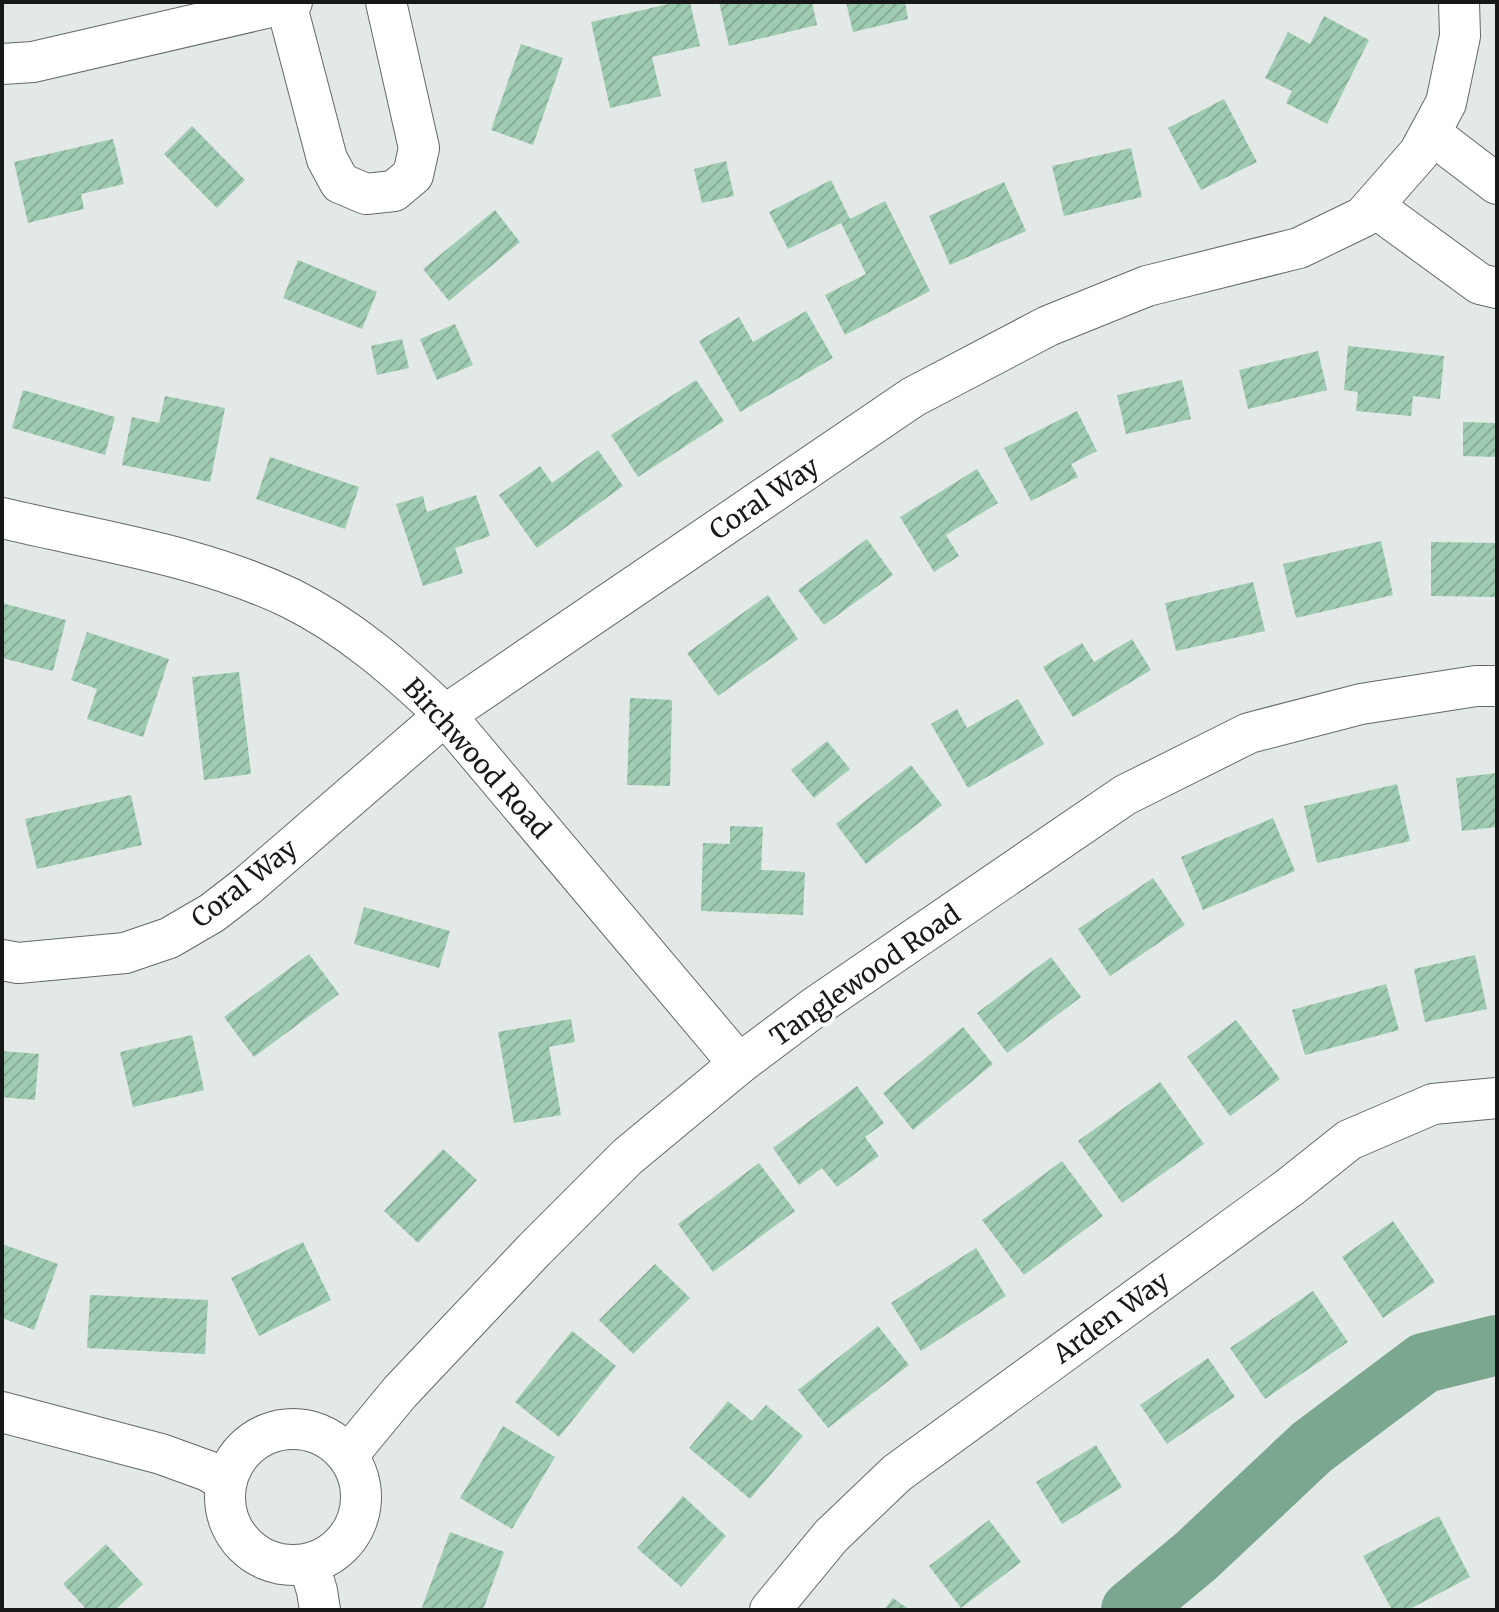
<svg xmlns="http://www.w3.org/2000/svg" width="1499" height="1612" font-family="Merriweather,serif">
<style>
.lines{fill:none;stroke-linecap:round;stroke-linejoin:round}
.river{stroke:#7ba690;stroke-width:60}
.building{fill:url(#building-hatch)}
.minor-casing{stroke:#646967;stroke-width:42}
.minor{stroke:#fff;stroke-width:40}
.labels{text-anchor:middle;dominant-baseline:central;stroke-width:8;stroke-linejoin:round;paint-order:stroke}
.street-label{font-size:26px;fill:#171918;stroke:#fff}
</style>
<defs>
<pattern id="building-hatch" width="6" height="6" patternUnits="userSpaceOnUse" patternTransform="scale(2)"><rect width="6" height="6" fill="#9fcbb3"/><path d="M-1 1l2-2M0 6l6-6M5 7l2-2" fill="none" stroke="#88ae99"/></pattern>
</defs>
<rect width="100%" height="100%" fill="#e3e9e6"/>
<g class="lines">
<path class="river" d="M 1131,1610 L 1196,1556 L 1312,1447 L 1424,1363 L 1497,1345"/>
</g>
<g class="building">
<path d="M 677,2 L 690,2 L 700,46 L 652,57 L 661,96 L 610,108 L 591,22 Z"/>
<path d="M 719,2 L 812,2 L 817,25 L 729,46 Z"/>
<path d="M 846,2 L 905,2 L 908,19 L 853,32 Z"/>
<path d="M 1324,16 L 1369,40 L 1327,124 L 1286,103 L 1292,91 L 1265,78 L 1288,32 L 1310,44 Z"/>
<path d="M 521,44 L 563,58 L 533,145 L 491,130 Z"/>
<path d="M 1224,99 L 1257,162 L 1201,190 L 1168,128 Z"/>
<path d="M 192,126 L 245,180 L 217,208 L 164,154 Z"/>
<path d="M 113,139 L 124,184 L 81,194 L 84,209 L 28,223 L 14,162 Z"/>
<path d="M 1131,148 L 1142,197 L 1064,216 L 1052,166 Z"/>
<path d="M 726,161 L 734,196 L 702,203 L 694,169 Z"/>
<path d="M 831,180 L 850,219 L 885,201 L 930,291 L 845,335 L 825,295 L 866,274 L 841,223 L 788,249 L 769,212 Z"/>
<path d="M 1004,182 L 1026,231 L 950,265 L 929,216 Z"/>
<path d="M 495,210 L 520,242 L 449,301 L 423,269 Z"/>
<path d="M 298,260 L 377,292 L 362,329 L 283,298 Z"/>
<path d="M 806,311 L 833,358 L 740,412 L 699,341 L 739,317 L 753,342 Z"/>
<path d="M 455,324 L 473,365 L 437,380 L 420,339 Z"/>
<path d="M 402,339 L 409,368 L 377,375 L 371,346 Z"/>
<path d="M 1348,346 L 1444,356 L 1440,399 L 1413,396 L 1411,416 L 1356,411 L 1358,392 L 1344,390 Z"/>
<path d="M 1318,351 L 1327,390 L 1248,409 L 1239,370 Z"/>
<path d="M 696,380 L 724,421 L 638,477 L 611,435 Z"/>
<path d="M 1182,380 L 1191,419 L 1126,434 L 1117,395 Z"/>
<path d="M 23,390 L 115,417 L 105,455 L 12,428 Z"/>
<path d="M 165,396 L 225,408 L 210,482 L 122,465 L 132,417 L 159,423 Z"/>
<path d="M 1077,411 L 1097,451 L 1071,464 L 1078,477 L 1031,501 L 1004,448 Z"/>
<path d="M 1463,422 L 1497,423 L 1497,457 L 1463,456 Z"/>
<path d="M 598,450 L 623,486 L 537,548 L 499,495 L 540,466 L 552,483 Z"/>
<path d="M 270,457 L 359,487 L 345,529 L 256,499 Z"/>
<path d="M 977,469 L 998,503 L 946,535 L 959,556 L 934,572 L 900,517 Z"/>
<path d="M 476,495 L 490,536 L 455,548 L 463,573 L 423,586 L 396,504 L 423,496 L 427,512 Z"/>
<path d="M 867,539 L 893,575 L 824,625 L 798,590 Z"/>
<path d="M 1381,541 L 1393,595 L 1296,618 L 1283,564 Z"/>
<path d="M 1431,542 L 1497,543 L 1497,597 L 1431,596 Z"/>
<path d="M 1253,582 L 1265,631 L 1176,651 L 1165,603 Z"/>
<path d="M 768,595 L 798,639 L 718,696 L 687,653 Z"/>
<path d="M 2,603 L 66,620 L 53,671 L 2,658 Z"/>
<path d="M 87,632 L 169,659 L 143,737 L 87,719 L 97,689 L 71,680 Z"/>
<path d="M 1132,639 L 1151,670 L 1073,717 L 1043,667 L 1082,643 L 1094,662 Z"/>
<path d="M 239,672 L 251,774 L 204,780 L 192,677 Z"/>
<path d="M 630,698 L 672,700 L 670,786 L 627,785 Z"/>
<path d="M 1018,699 L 1044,744 L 968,788 L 931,724 L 957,709 L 967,728 Z"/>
<path d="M 827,741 L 850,769 L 814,798 L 791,770 Z"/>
<path d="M 911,765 L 942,805 L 866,864 L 836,824 Z"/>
<path d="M 1497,773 L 1497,827 L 1462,831 L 1456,778 Z"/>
<path d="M 1397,784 L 1410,841 L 1317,863 L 1304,806 Z"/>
<path d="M 131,795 L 142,845 L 37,869 L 25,819 Z"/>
<path d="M 1273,818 L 1295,871 L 1203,910 L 1181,857 Z"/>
<path d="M 730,826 L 763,827 L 761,870 L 805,872 L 803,915 L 701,911 L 703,843 L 730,844 Z"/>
<path d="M 1153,878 L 1185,925 L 1110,976 L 1078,929 Z"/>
<path d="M 364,907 L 450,931 L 439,968 L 354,944 Z"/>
<path d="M 309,954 L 339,994 L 254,1057 L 224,1017 Z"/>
<path d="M 1475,955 L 1487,1009 L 1425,1022 L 1414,969 Z"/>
<path d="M 1051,957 L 1081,997 L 1007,1053 L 977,1013 Z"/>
<path d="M 1386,984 L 1399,1030 L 1305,1055 L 1292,1010 Z"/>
<path d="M 571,1019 L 575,1042 L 549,1047 L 561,1115 L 514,1123 L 498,1032 Z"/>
<path d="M 1236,1020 L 1280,1079 L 1230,1116 L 1187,1057 Z"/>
<path d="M 963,1027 L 993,1064 L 913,1130 L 883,1093 Z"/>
<path d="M 192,1035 L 204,1090 L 133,1107 L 120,1052 Z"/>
<path d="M 2,1051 L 39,1054 L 35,1100 L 2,1097 Z"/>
<path d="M 1160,1082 L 1204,1144 L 1122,1203 L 1078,1141 Z"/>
<path d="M 857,1086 L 884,1123 L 865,1137 L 879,1156 L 837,1187 L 822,1168 L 799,1185 L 773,1148 Z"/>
<path d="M 443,1149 L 477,1180 L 418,1243 L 384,1211 Z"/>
<path d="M 1062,1161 L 1103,1216 L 1024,1275 L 982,1220 Z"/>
<path d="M 759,1163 L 795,1211 L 713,1272 L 678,1224 Z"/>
<path d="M 1393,1221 L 1435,1282 L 1383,1318 L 1342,1257 Z"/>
<path d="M 303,1242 L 331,1300 L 259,1336 L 231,1278 Z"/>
<path d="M 2,1244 L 58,1264 L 34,1330 L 2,1318 Z"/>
<path d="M 976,1248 L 1006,1296 L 921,1351 L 891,1303 Z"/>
<path d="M 655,1264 L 690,1298 L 633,1354 L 599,1320 Z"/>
<path d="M 1313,1291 L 1348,1342 L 1265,1399 L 1230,1348 Z"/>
<path d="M 90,1295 L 208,1300 L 205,1354 L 87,1348 Z"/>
<path d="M 878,1326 L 909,1365 L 828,1428 L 798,1390 Z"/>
<path d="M 572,1331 L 616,1366 L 559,1437 L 515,1402 Z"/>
<path d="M 1208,1358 L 1235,1397 L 1167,1444 L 1140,1405 Z"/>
<path d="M 728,1401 L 752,1421 L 766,1405 L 803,1436 L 750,1499 L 689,1448 Z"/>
<path d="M 503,1426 L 555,1457 L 512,1529 L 460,1498 Z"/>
<path d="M 1096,1445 L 1122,1487 L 1062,1524 L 1036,1482 Z"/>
<path d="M 683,1496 L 726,1536 L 681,1587 L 637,1548 Z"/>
<path d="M 1439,1516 L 1470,1577 L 1408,1610 L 1392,1610 L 1363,1556 Z"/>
<path d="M 989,1520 L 1021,1562 L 961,1608 L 929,1566 Z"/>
<path d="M 450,1532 L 504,1552 L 483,1610 L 421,1610 Z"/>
<path d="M 106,1544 L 143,1584 L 115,1610 L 87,1610 L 63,1584 Z"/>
<path d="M 893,1598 L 910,1610 L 884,1610 Z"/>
</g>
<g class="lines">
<defs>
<g id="minor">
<path d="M 286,3 L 327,159 L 340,183 L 366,194 L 394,191 L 413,175 L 419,148 L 386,2"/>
<path d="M 2,64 L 33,62 L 292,2"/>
<path d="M 1430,133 L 1497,184"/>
<path d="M 1373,206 L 1480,284 L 1497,288"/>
<path d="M 2,518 C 98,541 200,555 290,598 C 349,627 398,670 445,715 L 739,1064"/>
<path d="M 2,960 L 18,963 L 125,953 L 169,938 L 212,913 L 247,886 L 445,715 L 913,397 L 1048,326 L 1147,286 L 1299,248 L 1363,217 L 1419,153 L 1446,103 L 1460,36 L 1459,2"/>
<path d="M 2,1412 L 161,1454 L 208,1471 L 226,1482"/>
<circle cx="293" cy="1497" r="68"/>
<path d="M 348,1455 L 400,1392 L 534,1250 L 627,1157 L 739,1064 L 815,1007 L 1125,795 L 1249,733 L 1361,704 L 1476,686 L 1497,686"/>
<path d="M 309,1564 L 317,1591 L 320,1610"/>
<path d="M 770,1610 L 831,1536 L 897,1473 L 1290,1187 L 1349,1140 L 1433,1104 L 1497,1098"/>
</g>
</defs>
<use href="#minor" class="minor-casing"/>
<use href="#minor" class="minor"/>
</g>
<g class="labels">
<g class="street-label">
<text transform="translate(764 498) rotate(-34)">Coral Way</text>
<text transform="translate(477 758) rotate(48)">Birchwood Road</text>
<text transform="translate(244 883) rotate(-38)">Coral Way</text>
<text transform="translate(865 975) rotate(-35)">Tanglewood Road</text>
<text transform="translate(1111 1317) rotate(-36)">Arden Way</text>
</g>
</g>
<rect width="1499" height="1612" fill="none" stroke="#171918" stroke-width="8"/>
</svg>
